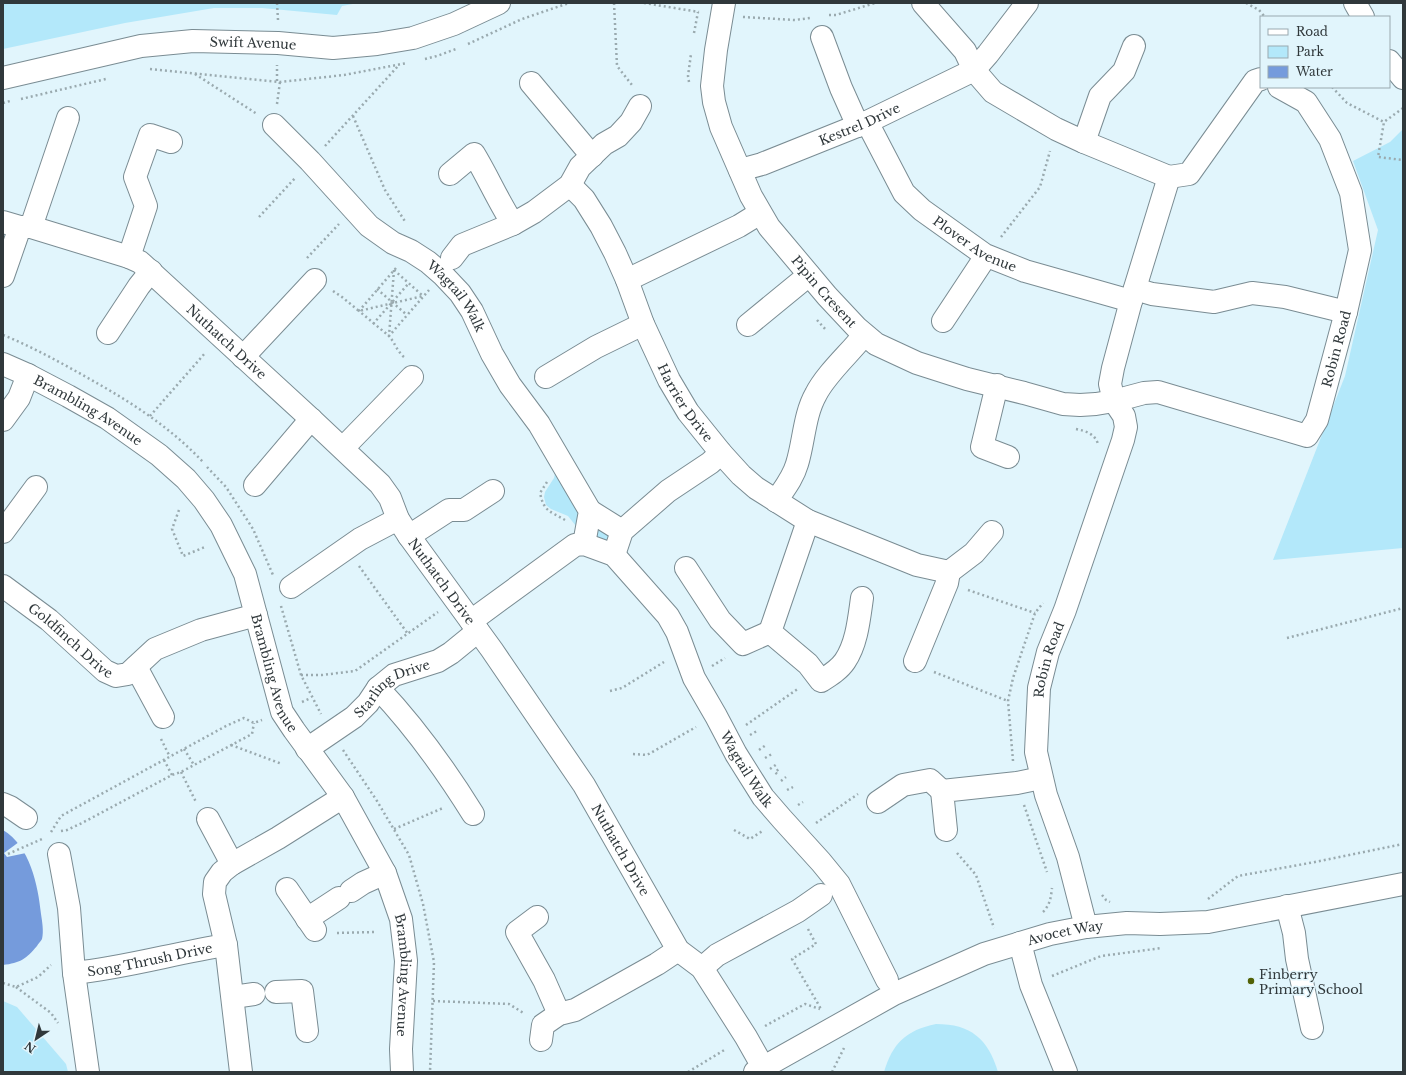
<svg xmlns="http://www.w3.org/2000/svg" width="1406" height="1075" font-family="'Libre Baskerville',serif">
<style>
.green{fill:#b3e8fa}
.water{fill:#759bdc}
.pier{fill:#e1f5fc}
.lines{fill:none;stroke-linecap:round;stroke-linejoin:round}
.minor-casing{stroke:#7a8c93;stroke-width:24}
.path{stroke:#9aaaaf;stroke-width:2.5;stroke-dasharray:2 3;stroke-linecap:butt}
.minor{stroke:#fff;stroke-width:22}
.poi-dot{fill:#516106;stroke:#e1f5fc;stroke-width:1.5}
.labels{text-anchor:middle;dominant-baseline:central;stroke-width:3;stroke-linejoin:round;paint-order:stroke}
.street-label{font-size:13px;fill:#30383b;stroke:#e1f5fc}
.poi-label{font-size:13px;fill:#30383b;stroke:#e1f5fc;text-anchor:start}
</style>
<rect width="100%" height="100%" fill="#e1f5fc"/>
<g class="green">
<path d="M 3,3 L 358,3 L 342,6 L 337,15 L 262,8 L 214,8 L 125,23 L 3,49 Z"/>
<path d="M 1403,129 L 1403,548 L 1273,560 L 1345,376 L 1378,230 L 1353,161 L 1390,142 Z"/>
<path d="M 556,469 L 579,514 L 576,526 L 568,516 L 551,509 L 546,505 L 544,497 L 545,492 L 554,478 Z"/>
<path d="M 589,525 L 615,535 L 611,547 L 598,544 Z"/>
<path d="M 3,1001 L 17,1007 L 66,1064 L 68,1072 L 3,1072 Z"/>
<path d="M 936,1024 C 971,1024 988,1039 998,1072 L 884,1072 C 892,1044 906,1030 936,1024 Z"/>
</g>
<path class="water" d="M 3,830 C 30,846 38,885 41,914 C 42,921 44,931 42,939 C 41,941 38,944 37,946 C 26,959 20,963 3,965 Z"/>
<path class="pier" d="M 19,842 L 26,853 L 7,857 L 4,853 Z"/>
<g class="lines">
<defs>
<g id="minor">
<path id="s1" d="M 724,3 L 716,50 L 712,86 L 714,102 L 721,127 L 751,196 L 769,227 L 827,296 L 857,328 L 876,344 L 917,363 L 967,379 L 1024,393 L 1063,404 L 1080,405 L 1096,404 L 1114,401 L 1144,393 L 1158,392 L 1307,436 L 1317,420 L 1346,312 L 1360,250 L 1351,193 L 1330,139 L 1306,102 L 1279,87"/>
<path d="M 923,3 L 965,51 L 974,70 L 993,92 L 1056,129 L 1084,142 L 1169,177"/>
<path d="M 1355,3 L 1363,17"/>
<path d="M 822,37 L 841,88 L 858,126"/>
<path d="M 1389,61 L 1403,78"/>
<path id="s2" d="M 3,78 L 141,46 L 193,41 L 278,43 L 333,48 L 377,44 L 413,38 L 454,24 L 499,3"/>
<path d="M 531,83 L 592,156"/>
<path id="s3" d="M 867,122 L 904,193 L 922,210 L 985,255 L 1025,271 L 1131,301"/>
<path id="s4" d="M 274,125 L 310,161 L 369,226 L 393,243 L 411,251 L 428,262 L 443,275 L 460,293 L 472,311 L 492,354 L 510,385 L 539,424 L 590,511 L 584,544"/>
<path d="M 1084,142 L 1100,96 L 1124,71 L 1134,46"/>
<path id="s5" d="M 740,170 L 762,164 L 867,122 L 974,70 L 988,54 L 1027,3"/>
<path d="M 450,174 L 474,154 C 488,177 498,201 513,224"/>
<path d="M 1169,177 L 1189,174 L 1255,81 L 1261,79"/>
<path id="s6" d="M 570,185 L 584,199 L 601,226 L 615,253 L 627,280 L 643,324 L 669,380 L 688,412 L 721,453 L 741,475 L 756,488 L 808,521 L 917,565 L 949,572 L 947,583 L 915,661"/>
<path id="s7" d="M 3,222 L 20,227 L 31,227 L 129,257 L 140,262 L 311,419 L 380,484 L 390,498 L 398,519 L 409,536 L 492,650 L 584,785 L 678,950 L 702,968 L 746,1037 L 763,1067"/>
<path d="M 31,227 L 68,118"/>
<path d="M 129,257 L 146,206 L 135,177 L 150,135 L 171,142"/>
<path d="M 452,258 L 462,245 L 513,224 L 534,212 L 570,185 L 580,167 L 604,144 L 618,136 L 631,122 L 640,106"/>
<path d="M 3,276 L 20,227"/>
<path d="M 627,280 L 739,226 L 760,213"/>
<path d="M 1135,289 L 1152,294 L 1214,302 L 1252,293 L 1285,297 L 1346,312"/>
<path d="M 943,321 L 986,256"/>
<path d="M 748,325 L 809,275"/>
<path d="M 108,333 L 139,286 L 151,271"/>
<path d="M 243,357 L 315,280"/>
<path id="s8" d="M 3,364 L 28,375 L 68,396 L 107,418 L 159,455 L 186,479 L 204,500 L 221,525 L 245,574 L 282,712 L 294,730 L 343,797 L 385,873 L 401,919 L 406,961 L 401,1049 L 402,1072"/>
<path d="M 546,377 L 596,347 L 643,324"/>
<path d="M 997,385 L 982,447 L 1008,457"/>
<path d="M 3,420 L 19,398 L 28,375"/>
<path d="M 343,448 L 412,377"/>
<path d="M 255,485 L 311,419"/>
<path d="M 776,501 C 784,489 793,478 797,464 C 804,442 804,415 816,394 C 826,374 850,353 864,335"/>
<path d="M 590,511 L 622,531"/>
<path d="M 808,521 L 770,632 L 808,664 L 821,681 C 829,676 839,670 845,661 C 857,643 859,619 862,598"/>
<path d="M 3,532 L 36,487"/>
<path d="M 409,536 L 449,510 L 464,510 L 493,491"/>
<path d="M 614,555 L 622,531 L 668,491 L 710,463 L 721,453"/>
<path d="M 686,568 L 720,620 L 743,644 L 770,632"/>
<path d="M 949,572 L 974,553 L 992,532"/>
<path id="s9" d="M 3,586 L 49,620 L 105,671 L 116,676 L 128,674 L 155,649 L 201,630 L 256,615"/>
<path d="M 291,587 L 360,539 L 398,519"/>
<path id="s10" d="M 471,621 L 575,545 L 584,544 L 614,555 L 668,616 L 677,632 L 694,678 L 716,716 L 736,754 L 763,797 L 782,819 L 821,862 L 839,884 L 887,980"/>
<path d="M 136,667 L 163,717"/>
<path d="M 378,688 C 414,726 445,769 473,814"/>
<path id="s11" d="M 307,749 L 354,717 L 368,703 L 378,688 L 394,675 L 438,661 L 451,653 L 478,631"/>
<path d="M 878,802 L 903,785 L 930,780 L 942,791"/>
<path d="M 3,804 L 10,807 L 26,818"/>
<path d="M 208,819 L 232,864"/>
<path d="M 946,830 L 942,791 L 1017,783 L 1041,778"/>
<path d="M 59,854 L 69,908 L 74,973 L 88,1072"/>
<path d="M 287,889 L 315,930"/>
<path d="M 351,891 L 363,883 L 385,873"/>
<path d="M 1287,906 L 1294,933 L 1297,959 L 1312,1028"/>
<path d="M 537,917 L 517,932 L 544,980 L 559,1014"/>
<path d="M 307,919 L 339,898"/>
<path id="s12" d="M 1086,927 L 1068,857 L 1046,795 L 1036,752 L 1039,688 L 1048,652 L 1065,610 L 1123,440 L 1126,427 L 1124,416 L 1114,401 L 1110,384 L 1113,368 L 1131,301 L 1169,177"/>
<path d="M 1020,943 L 1031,985 L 1066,1072"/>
<path d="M 702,968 L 717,955 L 798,911 L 821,895"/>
<path id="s13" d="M 74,973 C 125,968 175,953 226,945"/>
<path d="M 276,992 L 302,991 L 307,1031"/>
<path d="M 233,997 L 254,994"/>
<path d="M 541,1040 L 543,1025 L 559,1014 L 575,1010 L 657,964 L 678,950"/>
<path d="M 241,1072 L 226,945 L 214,894 L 215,882 L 222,872 L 232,864 L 278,838 L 343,797"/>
<path id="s14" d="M 755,1072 L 894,994 L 984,954 L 1050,934 L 1086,927 L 1127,923 L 1160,924 L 1208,922 L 1403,884"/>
</g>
</defs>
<use href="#minor" class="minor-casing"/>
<g class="path">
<path d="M 277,3 L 278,20"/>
<path d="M 614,3 L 617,66 L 632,85"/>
<path d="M 644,3 L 699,12"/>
<path d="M 1246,3 L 1259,10 L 1265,17"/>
<path d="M 829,15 L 836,15 L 875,3"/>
<path d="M 743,17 L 795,20 L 810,18"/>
<path d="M 694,33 L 698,12"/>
<path d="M 468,44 L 522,19 L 569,3"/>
<path d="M 425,59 L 437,56 L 456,49"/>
<path d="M 150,69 L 280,82 L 344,75 L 407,63"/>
<path d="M 195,74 L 257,114"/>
<path d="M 277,81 L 277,65"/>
<path d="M 689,82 L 688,76 L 691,54"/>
<path d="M 1332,87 L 1347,103 L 1384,122"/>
<path d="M 21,99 L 106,79"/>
<path d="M 3,103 L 10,101"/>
<path d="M 277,104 L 280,82"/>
<path d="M 1403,108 L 1384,122 L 1378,157 L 1403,160"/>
<path d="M 353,116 L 385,190 L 406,223"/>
<path d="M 325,146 L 399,65"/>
<path d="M 259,217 L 296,177"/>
<path d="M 1001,237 L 1040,187 L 1050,151"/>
<path d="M 307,258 L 339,224"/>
<path d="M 396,268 L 359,311 L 389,336 L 429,290"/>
<path d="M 394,270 L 389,336 C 395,343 397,351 404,357"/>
<path d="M 394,270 L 423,296"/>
<path d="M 377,289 L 407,315"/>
<path d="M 333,291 L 342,297 L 359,311 L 423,296"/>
<path d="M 817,320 L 826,330"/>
<path d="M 373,324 L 409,283"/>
<path d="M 3,335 C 35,348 65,365 95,382 C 134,404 172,429 203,462"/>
<path d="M 150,416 L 206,352"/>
<path d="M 1076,429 C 1086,431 1095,434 1098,444"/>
<path d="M 207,467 L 226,487 L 253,529 L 273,575"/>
<path d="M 547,482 L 540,493 C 544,512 550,511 565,520"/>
<path d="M 179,510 L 172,529 L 183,556 L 205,547"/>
<path d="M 359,566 L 408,634"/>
<path d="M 968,590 L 1035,613"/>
<path d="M 281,606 L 301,675 L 321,714"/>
<path d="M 1287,638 L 1403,608"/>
<path d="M 712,666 L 725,658"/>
<path d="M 934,672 L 1008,701"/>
<path d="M 301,675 L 322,675 L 355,671 L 438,612"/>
<path d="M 610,691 L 622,688 L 664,662"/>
<path d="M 302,702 L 311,698"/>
<path d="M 746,725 L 799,688"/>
<path d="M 750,735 L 757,731"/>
<path d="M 161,739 L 170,757"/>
<path d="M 231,745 L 282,764"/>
<path d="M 184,749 L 194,765"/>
<path d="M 343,750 L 377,801 L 409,855 L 423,904 L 434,962 L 430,1072"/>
<path d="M 759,750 L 766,745"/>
<path d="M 633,754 L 647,755 L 696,727"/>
<path d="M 765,758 L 772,754"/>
<path d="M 164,760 L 172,775"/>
<path d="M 1013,761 L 1008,701 L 1013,678 L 1035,613 L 1043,603"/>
<path d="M 770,769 L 777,764"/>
<path d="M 181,772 L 196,802"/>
<path d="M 777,774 L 775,772 L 779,769"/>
<path d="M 781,781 L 786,777"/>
<path d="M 787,790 L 793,787"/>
<path d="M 798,805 L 803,802"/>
<path d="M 1024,805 L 1047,872"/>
<path d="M 816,823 L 858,794"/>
<path d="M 394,829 L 443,808"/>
<path d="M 734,830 L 750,839 L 764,830"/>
<path d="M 61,831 L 67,830 L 82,823 L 172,775 L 181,772 L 252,734 L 254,723"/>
<path d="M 51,832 L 61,816 L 226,726 L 244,718 L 254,723 L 262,720"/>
<path d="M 957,853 L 976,875 L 994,928"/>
<path d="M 8,854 L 42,839"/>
<path d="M 1102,895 L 1106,900 L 1110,902"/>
<path d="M 1208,899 L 1238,876 L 1315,862 L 1403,844"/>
<path d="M 1043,912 C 1050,905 1051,897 1052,888"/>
<path d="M 808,929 L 816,944 L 792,959 L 821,1009"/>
<path d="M 337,933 L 376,932"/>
<path d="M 1052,976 L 1101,956 L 1162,948"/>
<path d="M 3,983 L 16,987 L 38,977 L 51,965"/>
<path d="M 16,987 L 51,1013 L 58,1023"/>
<path d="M 433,1001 L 509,1004 L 525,1014"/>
<path d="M 765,1026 L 805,1004 L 820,1009"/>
<path d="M 688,1072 L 726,1049"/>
<path d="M 832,1072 L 844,1048"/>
</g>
<use href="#minor" class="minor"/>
</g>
<circle class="poi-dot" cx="1251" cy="981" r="4"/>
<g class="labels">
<g class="street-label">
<text stroke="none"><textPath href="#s2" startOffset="254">Swift Avenue</textPath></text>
<text stroke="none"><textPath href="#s5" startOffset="128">Kestrel Drive</textPath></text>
<text stroke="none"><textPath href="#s3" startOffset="168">Plover Avenue</textPath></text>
<text stroke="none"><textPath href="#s1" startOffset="322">Pipin Cresent</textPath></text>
<text stroke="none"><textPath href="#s4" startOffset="253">Wagtail Walk</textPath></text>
<text stroke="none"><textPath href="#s7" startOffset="261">Nuthatch Drive</textPath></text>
<text stroke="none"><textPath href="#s1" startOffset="937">Robin Road</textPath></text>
<text stroke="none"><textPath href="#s6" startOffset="248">Harrier Drive</textPath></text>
<text stroke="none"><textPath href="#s8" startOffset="97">Brambling Avenue</textPath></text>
<text stroke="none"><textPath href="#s7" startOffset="586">Nuthatch Drive</textPath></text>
<text stroke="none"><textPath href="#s9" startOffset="87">Goldfinch Drive</textPath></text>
<text stroke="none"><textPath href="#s12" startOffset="276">Robin Road</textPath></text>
<text stroke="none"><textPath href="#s8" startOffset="433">Brambling Avenue</textPath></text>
<text stroke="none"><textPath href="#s11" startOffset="106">Starling Drive</textPath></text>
<text stroke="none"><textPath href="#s10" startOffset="424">Wagtail Walk</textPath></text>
<text stroke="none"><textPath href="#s7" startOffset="909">Nuthatch Drive</textPath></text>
<text stroke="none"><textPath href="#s14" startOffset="342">Avocet Way</textPath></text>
<text stroke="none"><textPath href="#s13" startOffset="77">Song Thrush Drive</textPath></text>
<text stroke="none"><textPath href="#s8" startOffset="769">Brambling Avenue</textPath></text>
</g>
<g class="poi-label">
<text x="1259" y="974">Finberry<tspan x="1259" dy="15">Primary School</tspan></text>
</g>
</g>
<rect width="1406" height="1075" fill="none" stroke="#30383b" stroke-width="8"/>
<rect x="1260" y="16" width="130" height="72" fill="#e1f5fc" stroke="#9aa9af"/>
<rect x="1268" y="29" width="20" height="6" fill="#ffffff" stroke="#9aa9af"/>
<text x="1296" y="36" font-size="12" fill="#30383b">Road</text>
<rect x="1268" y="46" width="20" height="12" fill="#b3e8fa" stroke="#9aa9af"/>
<text x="1296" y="56" font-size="12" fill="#30383b">Park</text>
<rect x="1268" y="66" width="20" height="12" fill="#759bdc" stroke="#9aa9af"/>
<text x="1296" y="76" font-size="12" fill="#30383b">Water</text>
<g transform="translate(36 1039) rotate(215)" stroke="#e1f5fc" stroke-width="3" paint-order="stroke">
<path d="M0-3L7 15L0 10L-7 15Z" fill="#30383b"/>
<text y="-6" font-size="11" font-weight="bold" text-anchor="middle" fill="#30383b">N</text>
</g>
</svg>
